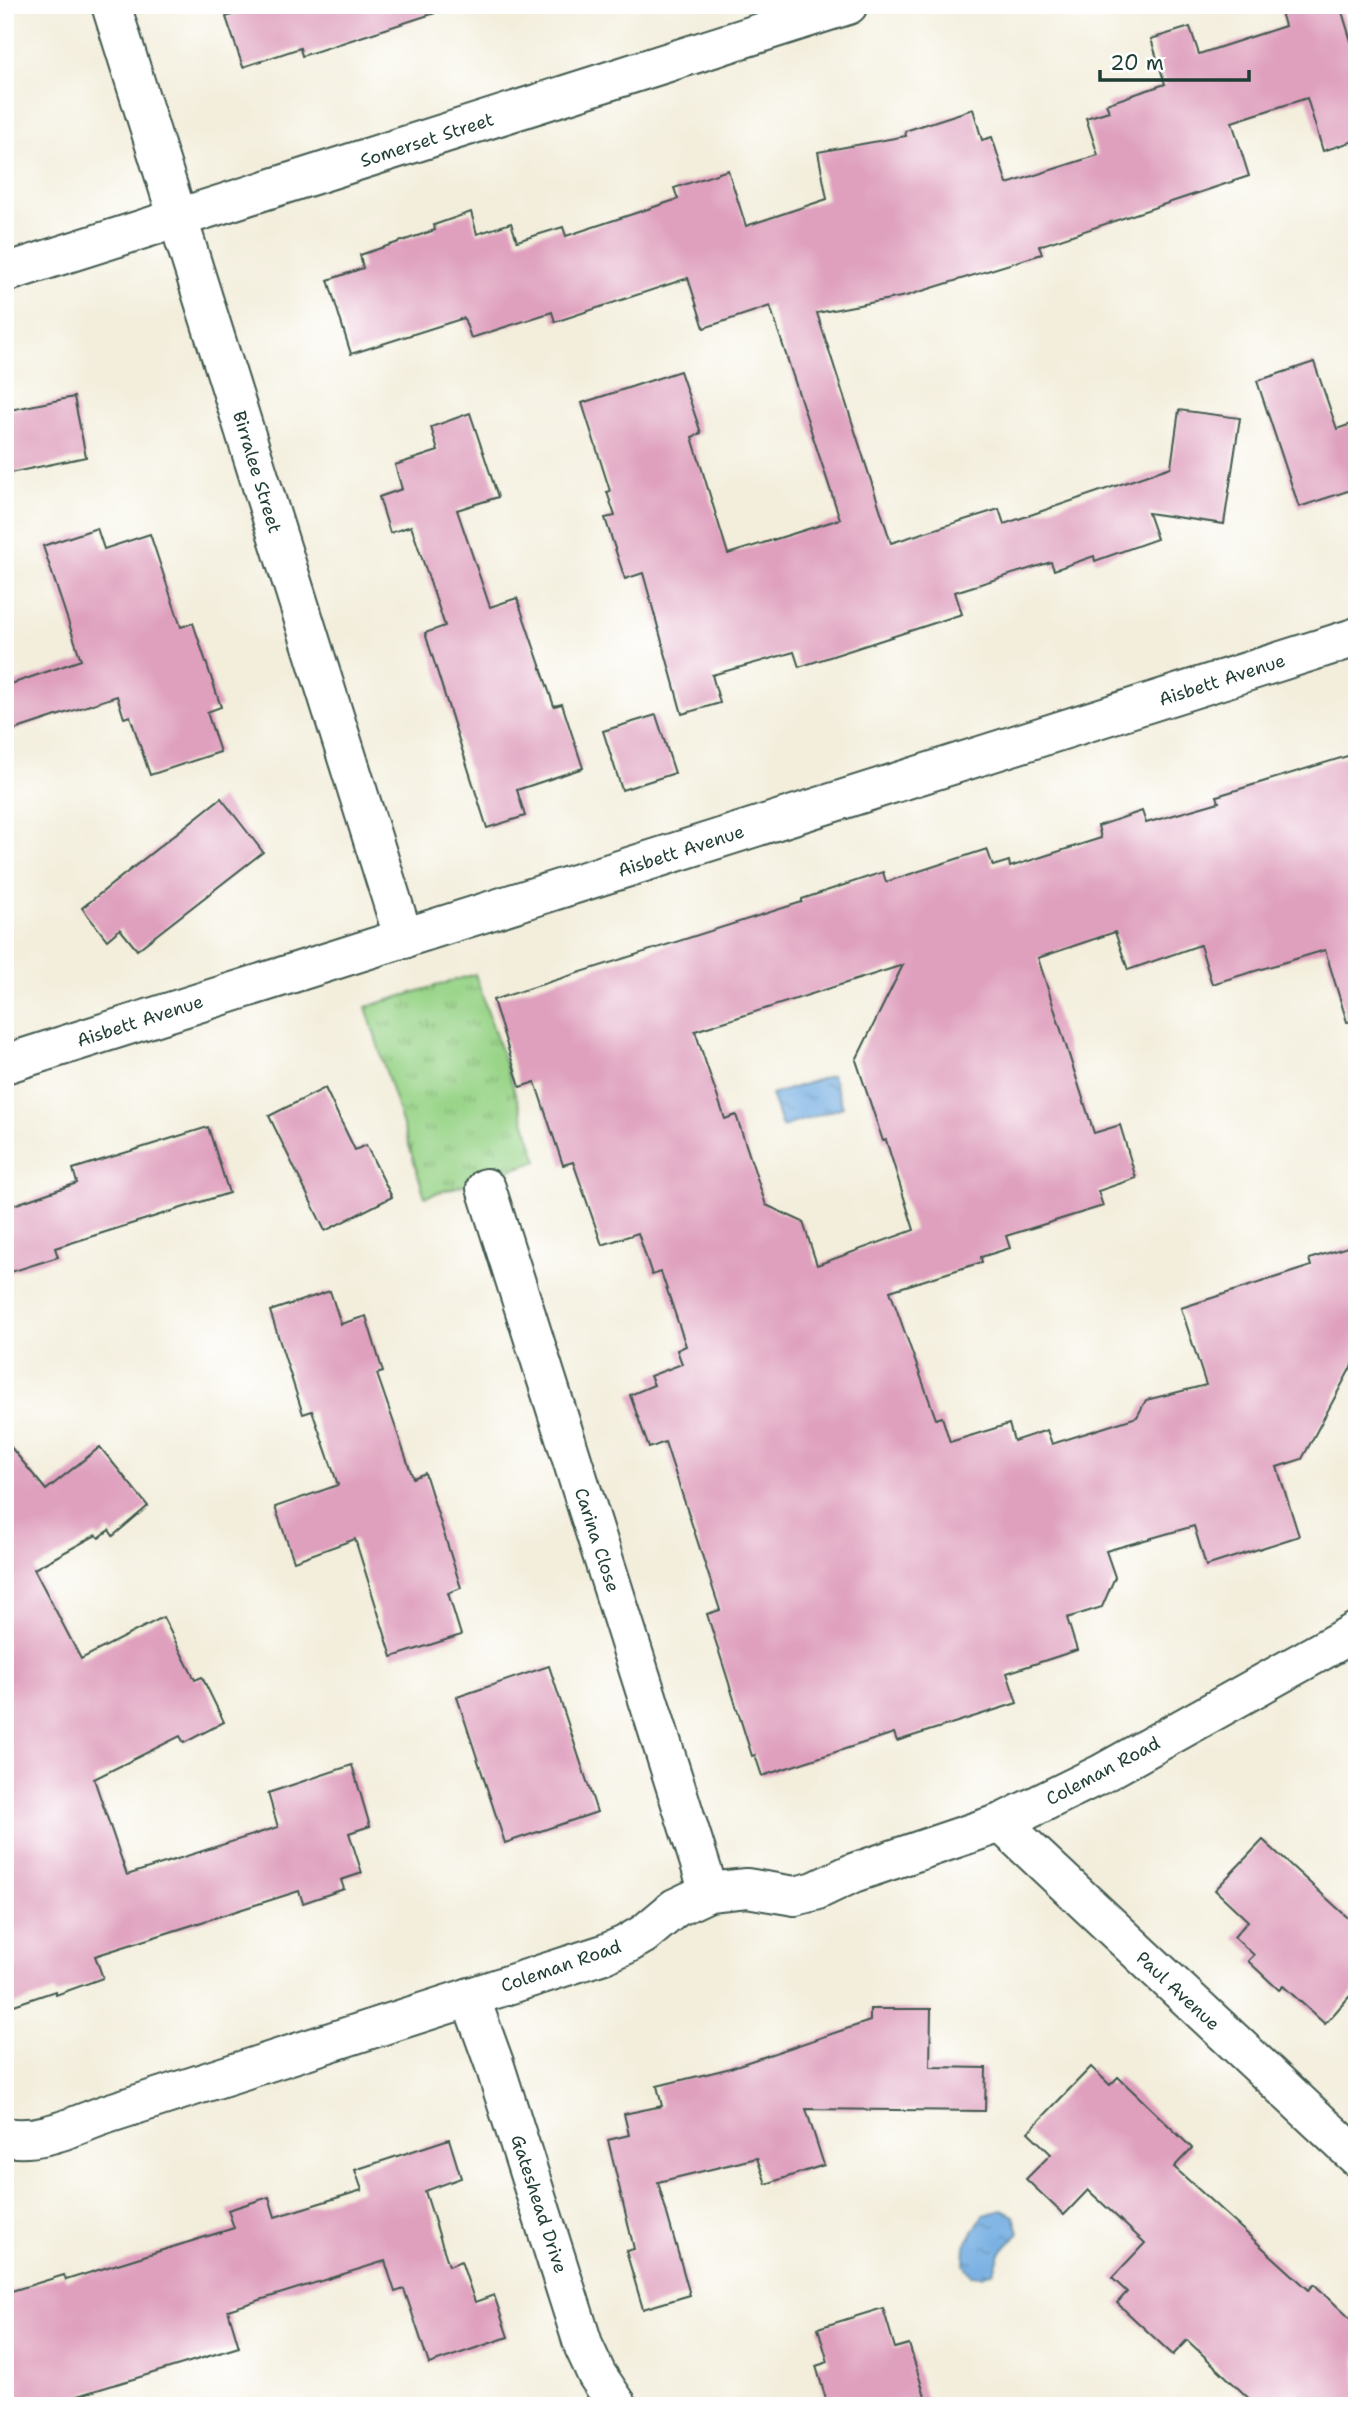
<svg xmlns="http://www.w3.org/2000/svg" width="1362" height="2411" font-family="'Shantell Sans',sans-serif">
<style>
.park{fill:url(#park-tufts);stroke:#5c885e;stroke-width:2}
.water{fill:url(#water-ripples);stroke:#47748a;stroke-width:2}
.building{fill:#dfa0be;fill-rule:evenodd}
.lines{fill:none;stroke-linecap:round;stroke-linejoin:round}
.minor-casing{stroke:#3f584d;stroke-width:42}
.minor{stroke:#fff;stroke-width:38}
.labels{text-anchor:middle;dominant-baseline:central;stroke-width:5;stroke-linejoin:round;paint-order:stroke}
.street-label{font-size:18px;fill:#1f3d34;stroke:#fff}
</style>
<defs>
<pattern id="park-tufts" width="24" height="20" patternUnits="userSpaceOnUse" patternTransform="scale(1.75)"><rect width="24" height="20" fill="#99d488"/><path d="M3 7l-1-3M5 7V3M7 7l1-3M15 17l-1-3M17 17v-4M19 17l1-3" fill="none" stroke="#7cad70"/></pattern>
<pattern id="water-ripples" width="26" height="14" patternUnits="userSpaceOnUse" patternTransform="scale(1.75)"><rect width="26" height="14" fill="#6fabe0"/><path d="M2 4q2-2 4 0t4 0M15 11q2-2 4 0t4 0" fill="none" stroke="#5b8cb6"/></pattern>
</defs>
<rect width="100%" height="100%" fill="#fff"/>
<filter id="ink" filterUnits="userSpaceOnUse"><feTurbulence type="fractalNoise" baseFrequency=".0143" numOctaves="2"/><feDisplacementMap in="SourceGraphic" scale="14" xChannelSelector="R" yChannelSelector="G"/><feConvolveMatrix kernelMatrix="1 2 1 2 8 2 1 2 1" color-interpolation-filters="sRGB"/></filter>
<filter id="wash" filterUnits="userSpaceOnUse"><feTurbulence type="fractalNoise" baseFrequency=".00686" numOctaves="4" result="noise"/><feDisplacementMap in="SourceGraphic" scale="28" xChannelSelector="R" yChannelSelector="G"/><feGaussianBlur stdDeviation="1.57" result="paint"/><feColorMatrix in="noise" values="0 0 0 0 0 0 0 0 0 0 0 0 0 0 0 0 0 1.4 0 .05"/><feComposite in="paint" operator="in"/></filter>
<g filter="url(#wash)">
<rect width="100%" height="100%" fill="#f3eedc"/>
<path class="park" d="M 475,974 L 538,1161 L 425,1197 L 366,1007 Z"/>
<g class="water">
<path d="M 832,1075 L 843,1107 L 782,1127 L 771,1095 Z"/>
<path d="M 1002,2210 L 1014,2216 L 1019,2232 L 1000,2253 L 994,2272 L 981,2276 L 972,2275 L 964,2265 L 965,2245 L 983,2215 Z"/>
</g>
<g id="blocks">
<g class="building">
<path d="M 260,5 L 434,5 L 435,13 L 302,56 L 300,48 L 243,67 L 226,17 Z"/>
<path d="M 1279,5 L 1340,5 L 1357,61 L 1357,140 L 1323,151 L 1307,98 L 1232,122 L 1249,176 L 1039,246 L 1042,254 L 906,296 L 817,313 L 891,543 L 999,509 L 1004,524 L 1171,467 L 1179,410 L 1240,418 L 1224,524 L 1148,513 L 1157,539 L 1095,561 L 1094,556 L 1054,570 L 1051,562 L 955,592 L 962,614 L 799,667 L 794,652 L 712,675 L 720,703 L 682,714 L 643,573 L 625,579 L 605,518 L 615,516 L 607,492 L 610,491 L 582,403 L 680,371 L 701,433 L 692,437 L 728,554 L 840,519 L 770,306 L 704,328 L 688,278 L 555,322 L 552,312 L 471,338 L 464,318 L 351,354 L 328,280 L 363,268 L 360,255 L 435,230 L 434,225 L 471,212 L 477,234 L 511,223 L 517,241 L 563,227 L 566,236 L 678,199 L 674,188 L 728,170 L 746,226 L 827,199 L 818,152 L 906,136 L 905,131 L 973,109 L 982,140 L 992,137 L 1007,184 L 1098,155 L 1086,118 L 1109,111 L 1106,104 L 1165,84 L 1151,39 L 1190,27 L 1199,54 L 1285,26 Z"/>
<path d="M 1314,362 L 1337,429 L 1357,422 L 1357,488 L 1299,507 L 1257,381 Z"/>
<path d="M 74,397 L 86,457 L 5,474 L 5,411 Z"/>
<path d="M 470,413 L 498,497 L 457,510 L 490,607 L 517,598 L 554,706 L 562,704 L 583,768 L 517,790 L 525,816 L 487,828 L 425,633 L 445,626 L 411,526 L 390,533 L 379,497 L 402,489 L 395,465 L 438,451 L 431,427 Z"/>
<path d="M 97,528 L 104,549 L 150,534 L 181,627 L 193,623 L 221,707 L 207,712 L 220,752 L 150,775 L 130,716 L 124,718 L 117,696 L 5,733 L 5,686 L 81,660 L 43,546 Z"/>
<path d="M 656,715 L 675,773 L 622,790 L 603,731 Z"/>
<path d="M 1357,753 L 1357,1021 L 1347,1022 L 1325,950 L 1212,984 L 1200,945 L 1128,970 L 1115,932 L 1038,958 L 1094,1133 L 1120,1125 L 1136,1178 L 1098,1191 L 1103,1206 L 1006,1236 L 1010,1248 L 981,1257 L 982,1262 L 890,1291 L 936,1419 L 942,1417 L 950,1442 L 1009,1424 L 1014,1441 L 1047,1430 L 1052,1444 L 1137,1417 L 1146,1400 L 1206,1385 L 1181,1308 L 1311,1266 L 1309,1259 L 1357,1244 L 1357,1356 L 1302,1459 L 1277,1467 L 1299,1536 L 1206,1566 L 1194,1526 L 1106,1551 L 1115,1577 L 1102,1607 L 1067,1618 L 1077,1650 L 1007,1673 L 1017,1703 L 897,1741 L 894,1733 L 762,1776 L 755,1755 L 752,1756 L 707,1614 L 720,1610 L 665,1442 L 649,1448 L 630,1395 L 654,1385 L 650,1376 L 682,1364 L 677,1350 L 686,1346 L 661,1272 L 652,1275 L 638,1233 L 602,1245 L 573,1162 L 563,1165 L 535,1082 L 520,1087 L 493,1000 L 802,902 L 802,899 L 883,872 L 886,882 L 987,849 L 993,866 L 1009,861 L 1010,867 L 1101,838 L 1098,826 L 1142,811 L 1146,823 L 1219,802 L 1217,796 ZM 903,965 L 856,1060 L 883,1141 L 886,1140 L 914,1230 L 817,1265 L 803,1222 L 766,1205 L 736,1115 L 725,1119 L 695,1031 Z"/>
<path d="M 221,798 L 263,852 L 137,950 L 120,929 L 107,940 L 82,908 Z"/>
<path d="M 325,1088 L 355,1150 L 366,1145 L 392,1197 L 325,1231 L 269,1116 Z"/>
<path d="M 208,1127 L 229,1193 L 55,1248 L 58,1257 L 5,1274 L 5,1208 L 77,1183 L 73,1169 Z"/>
<path d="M 330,1291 L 341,1324 L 366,1316 L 383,1372 L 377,1374 L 413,1478 L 425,1473 L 461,1588 L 448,1593 L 461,1635 L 392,1657 L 355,1539 L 294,1561 L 275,1507 L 338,1485 L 312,1411 L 303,1414 L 270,1311 Z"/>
<path d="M 5,1440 L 46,1490 L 100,1447 L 148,1506 L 113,1536 L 109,1530 L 99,1538 L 96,1535 L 34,1569 L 81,1659 L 163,1617 L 195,1680 L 202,1677 L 224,1722 L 184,1743 L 180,1736 L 94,1779 L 127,1875 L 278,1827 L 268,1793 L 352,1765 L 370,1826 L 349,1833 L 362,1873 L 341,1880 L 344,1889 L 303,1903 L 299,1891 L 95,1956 L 103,1978 L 56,1995 L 55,1991 L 5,2008 Z"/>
<path d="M 549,1666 L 597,1812 L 505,1843 L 457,1697 Z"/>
<path d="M 1263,1840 L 1357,1926 L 1357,1988 L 1325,2024 L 1283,1986 L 1279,1990 L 1248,1961 L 1254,1955 L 1234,1937 L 1248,1921 L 1215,1890 Z"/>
<path d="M 870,2009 L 931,2009 L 930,2067 L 986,2068 L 985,2111 L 806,2109 L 824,2165 L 766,2184 L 757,2158 L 658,2182 L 690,2295 L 643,2309 L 626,2251 L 634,2249 L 608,2140 L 629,2135 L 624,2114 L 662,2106 L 657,2086 L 727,2069 L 870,2021 Z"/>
<path d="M 1091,2067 L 1110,2085 L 1118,2077 L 1192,2148 L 1174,2167 L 1309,2290 L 1314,2284 L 1357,2325 L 1357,2406 L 1257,2406 L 1187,2340 L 1173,2355 L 1117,2303 L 1127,2292 L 1112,2278 L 1145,2243 L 1088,2190 L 1064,2215 L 1026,2179 L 1051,2154 L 1028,2132 Z"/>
<path d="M 449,2139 L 461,2178 L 425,2191 L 449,2266 L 461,2261 L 475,2302 L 494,2295 L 508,2337 L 429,2364 L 404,2289 L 395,2292 L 385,2261 L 228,2310 L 239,2347 L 44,2406 L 5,2406 L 5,2293 L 64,2275 L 66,2280 L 234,2228 L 228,2210 L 269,2197 L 275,2217 L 362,2190 L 355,2170 Z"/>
<path d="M 883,2308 L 895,2348 L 909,2344 L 928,2406 L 828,2406 L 816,2366 L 828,2362 L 818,2328 Z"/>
</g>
</g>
</g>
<g filter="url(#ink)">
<use href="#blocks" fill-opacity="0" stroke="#3f584d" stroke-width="2"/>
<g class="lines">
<defs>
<g id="minor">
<path d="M 111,5 L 404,939"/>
<path d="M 5,273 L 848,5"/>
<path d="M 5,1064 L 1357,637"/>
<path d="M 486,1188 L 709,1892"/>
<path d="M 1001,1823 L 1357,2157"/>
<path d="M 470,1997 L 494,2063 L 584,2347 L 597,2375 L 618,2406"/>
<path d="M 5,2137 C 43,2143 72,2126 107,2114 L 604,1954 L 625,1945 L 644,1934 L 675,1908 L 709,1892 L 747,1888 L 795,1896 L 815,1891 L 853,1873 L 1001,1823 L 1101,1774 L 1357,1631"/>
</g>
</defs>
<use href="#minor" class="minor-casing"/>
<use href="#minor" class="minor"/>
</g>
</g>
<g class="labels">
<g class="street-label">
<text transform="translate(427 140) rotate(-18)">Somerset Street</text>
<text transform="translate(257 472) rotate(73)">Birralee Street</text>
<text transform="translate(1222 680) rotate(-18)">Aisbett Avenue</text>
<text transform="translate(681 851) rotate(-18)">Aisbett Avenue</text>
<text transform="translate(140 1021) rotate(-18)">Aisbett Avenue</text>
<text transform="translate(597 1540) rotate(72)">Carina Close</text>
<text transform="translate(1103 1771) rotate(-28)">Coleman Road</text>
<text transform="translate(561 1966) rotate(-19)">Coleman Road</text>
<text transform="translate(1178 1991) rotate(43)">Paul Avenue</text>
<text transform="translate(539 2204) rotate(72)">Gateshead Drive</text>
</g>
</g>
<rect width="1362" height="2411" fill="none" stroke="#fff" stroke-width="28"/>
<path d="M1100 70v10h149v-10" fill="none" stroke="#1f3d34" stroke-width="3.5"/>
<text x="1110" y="70" font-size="21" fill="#1f3d34" stroke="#ffffff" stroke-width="5" paint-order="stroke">20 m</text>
</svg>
